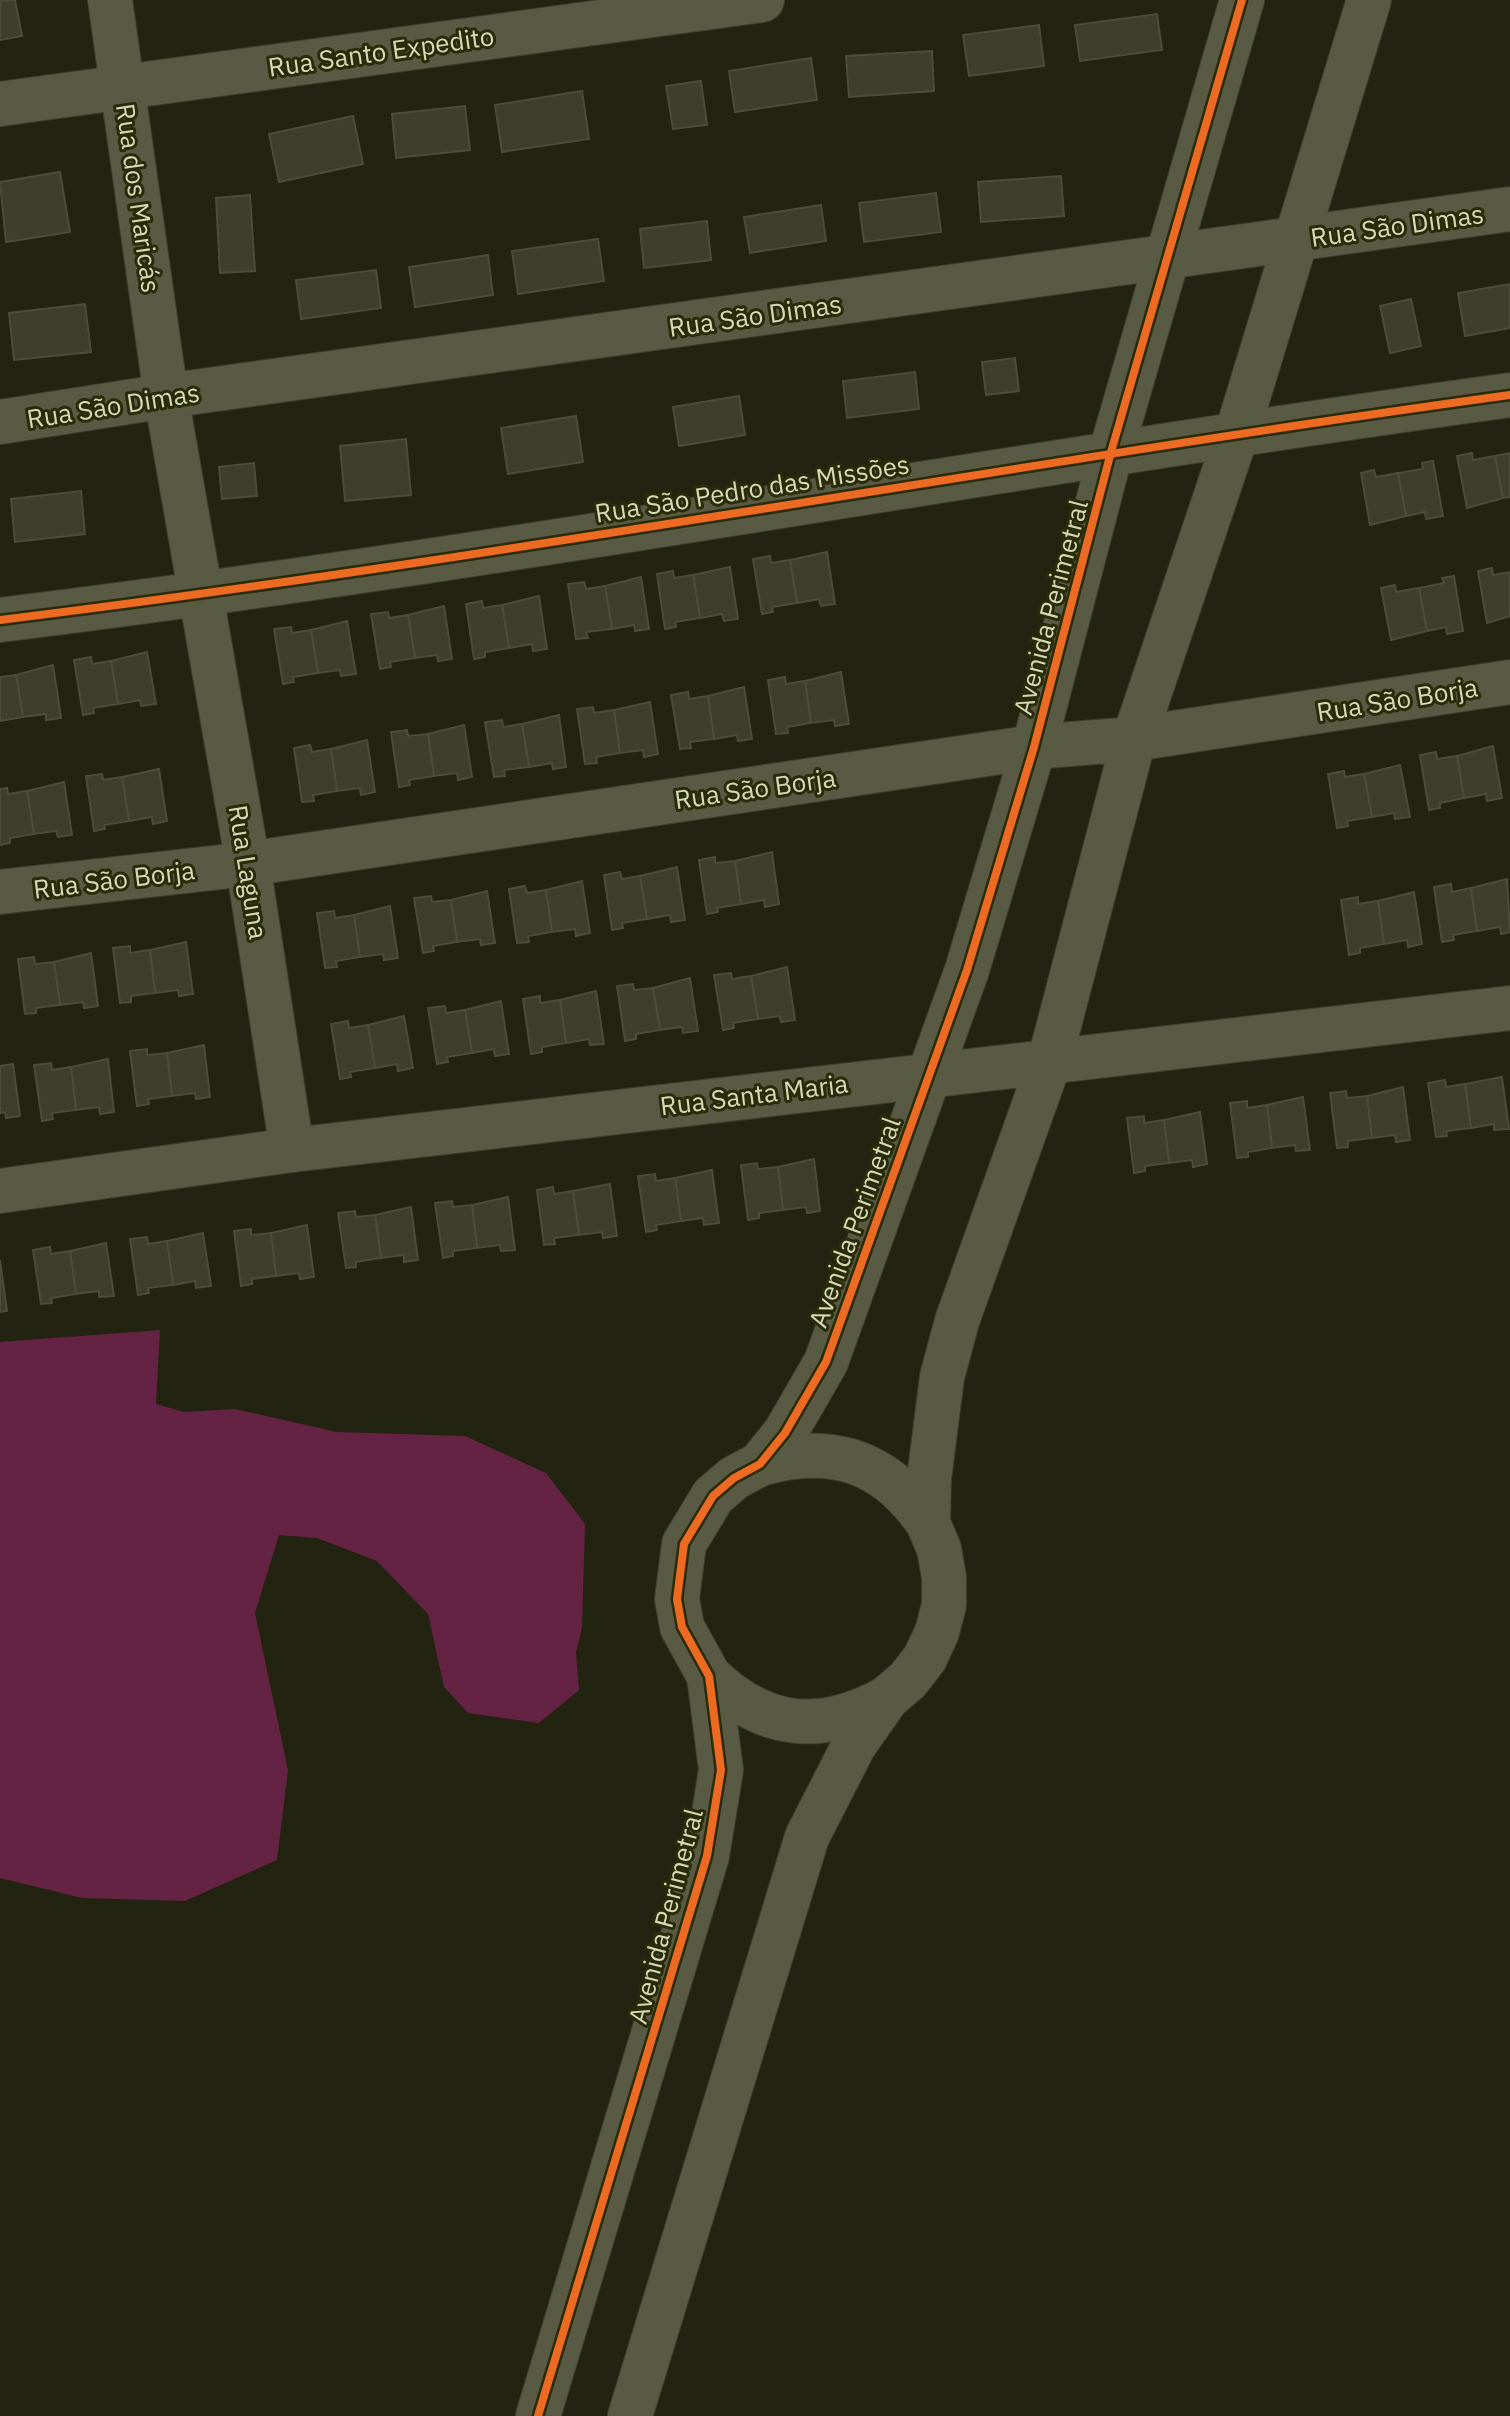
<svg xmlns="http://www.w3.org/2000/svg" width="1510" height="2416" font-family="'IBM Plex Sans',sans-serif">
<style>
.green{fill:#652343}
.building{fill:#3d3e2b;stroke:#4c4d38;stroke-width:2}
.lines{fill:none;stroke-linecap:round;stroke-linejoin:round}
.minor-casing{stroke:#3c3e2e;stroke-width:46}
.minor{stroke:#595a44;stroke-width:44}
.cycleway-casing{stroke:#2a2b08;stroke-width:13}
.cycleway{stroke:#ed6a23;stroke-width:8}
.labels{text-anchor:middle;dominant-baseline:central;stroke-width:6;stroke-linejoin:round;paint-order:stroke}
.street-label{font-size:26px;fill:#d6d9b8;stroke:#2a2b08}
</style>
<rect width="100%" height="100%" fill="#222310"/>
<path class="green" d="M 160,1330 L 156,1404 L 184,1412 L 235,1409 L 337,1432 L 465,1436 L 546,1473 L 585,1524 L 582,1628 L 576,1652 L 579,1690 L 539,1723 L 468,1713 L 444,1687 L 428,1614 L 377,1561 L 317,1538 L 279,1535 L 255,1613 L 288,1770 L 277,1860 L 185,1901 L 82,1898 L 0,1878 L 0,1342 Z"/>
<g class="building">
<path d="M 15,0 L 22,36 L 0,40 L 0,1 Z"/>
<path d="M 1157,14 L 1162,50 L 1080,61 L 1075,25 Z"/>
<path d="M 1039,25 L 1044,66 L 969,76 L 963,35 Z"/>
<path d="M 932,51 L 934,91 L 849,97 L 846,56 Z"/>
<path d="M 811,58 L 817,100 L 735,112 L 729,71 Z"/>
<path d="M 701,81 L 707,125 L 673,129 L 666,86 Z"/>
<path d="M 582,91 L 589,139 L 502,152 L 495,105 Z"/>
<path d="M 465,106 L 470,150 L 396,158 L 392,114 Z"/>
<path d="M 353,116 L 363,164 L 279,182 L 269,134 Z"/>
<path d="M 60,172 L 70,232 L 6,242 L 0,182 Z"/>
<path d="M 1061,176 L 1064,216 L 981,222 L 978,182 Z"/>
<path d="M 936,193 L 941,232 L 864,242 L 859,203 Z"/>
<path d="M 250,195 L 255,271 L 220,273 L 216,198 Z"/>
<path d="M 821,205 L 826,241 L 750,253 L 744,217 Z"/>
<path d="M 707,221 L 711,260 L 644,268 L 640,229 Z"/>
<path d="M 598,239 L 604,281 L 518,294 L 512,251 Z"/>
<path d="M 488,255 L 493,295 L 415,307 L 409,267 Z"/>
<path d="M 376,270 L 381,308 L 301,319 L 296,280 Z"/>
<path d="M 1510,284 L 1510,328 L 1465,336 L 1458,293 Z"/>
<path d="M 1411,299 L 1421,346 L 1390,353 L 1380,306 Z"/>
<path d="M 85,304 L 91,352 L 14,360 L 9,313 Z"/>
<path d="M 1015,358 L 1019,391 L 986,395 L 982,362 Z"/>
<path d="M 915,372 L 919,409 L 847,418 L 843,381 Z"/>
<path d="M 739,396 L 745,435 L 679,446 L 673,407 Z"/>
<path d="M 576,416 L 583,462 L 508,474 L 501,428 Z"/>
<path d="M 406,439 L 411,495 L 345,501 L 340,446 Z"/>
<path d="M 1472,453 L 1473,460 L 1495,456 L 1503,498 L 1467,508 L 1457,456 Z"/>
<path d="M 1510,453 L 1510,497 L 1503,498 L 1495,456 Z"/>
<path d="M 1433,461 L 1443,516 L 1426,519 L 1425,512 L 1406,516 L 1398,473 L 1423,469 L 1422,463 Z"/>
<path d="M 254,463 L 257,496 L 222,499 L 219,467 Z"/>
<path d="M 1374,470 L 1376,477 L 1398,473 L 1406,516 L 1370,525 L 1361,473 Z"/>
<path d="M 81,491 L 85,534 L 15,542 L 11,499 Z"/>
<path d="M 827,552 L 835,604 L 821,606 L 819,599 L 797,603 L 790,560 Z"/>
<path d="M 770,556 L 771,563 L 790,560 L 797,603 L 772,607 L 773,612 L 762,614 L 753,559 Z"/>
<path d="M 730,567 L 738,619 L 724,621 L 722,614 L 700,618 L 693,575 Z"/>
<path d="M 1492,568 L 1493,575 L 1510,572 L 1510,616 L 1487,623 L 1478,571 Z"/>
<path d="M 673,571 L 674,578 L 693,575 L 700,618 L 675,622 L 676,627 L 665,629 L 657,574 Z"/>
<path d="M 1454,576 L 1463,631 L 1447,634 L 1446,627 L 1427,631 L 1419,588 L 1444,583 L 1442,578 Z"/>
<path d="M 641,577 L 649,629 L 635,631 L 634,625 L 612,629 L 605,586 Z"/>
<path d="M 584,582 L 586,589 L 605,586 L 612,629 L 586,632 L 588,638 L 576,639 L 568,584 Z"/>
<path d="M 1395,585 L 1396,592 L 1419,588 L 1427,631 L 1391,640 L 1381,588 Z"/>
<path d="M 539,596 L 547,649 L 533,651 L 532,644 L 509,648 L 502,605 Z"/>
<path d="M 482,601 L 483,608 L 502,605 L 509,648 L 485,652 L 485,657 L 474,659 L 466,604 Z"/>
<path d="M 444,606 L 452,659 L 438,661 L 437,655 L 415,658 L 408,615 Z"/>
<path d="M 388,612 L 389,618 L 408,615 L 415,658 L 390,662 L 391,667 L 380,669 L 371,614 Z"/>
<path d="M 347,621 L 356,674 L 341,676 L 340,670 L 318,673 L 311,630 Z"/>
<path d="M 291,627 L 292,633 L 311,630 L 318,673 L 293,677 L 294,682 L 283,684 L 274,629 Z"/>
<path d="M 147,652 L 156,704 L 141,706 L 140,700 L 118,704 L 111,661 Z"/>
<path d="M 91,657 L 92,664 L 111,661 L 118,704 L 93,708 L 94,713 L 83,715 L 74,660 Z"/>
<path d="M 53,665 L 61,718 L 46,720 L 46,714 L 23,717 L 16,675 Z"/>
<path d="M 841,672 L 849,724 L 835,726 L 834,720 L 811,723 L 805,681 Z"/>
<path d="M 16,675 L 23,717 L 0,721 L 0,677 Z"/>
<path d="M 785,677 L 786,684 L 805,681 L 811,723 L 787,727 L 788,733 L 776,734 L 768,680 Z"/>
<path d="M 744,687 L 752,739 L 738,741 L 737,735 L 714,739 L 708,696 Z"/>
<path d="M 688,692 L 689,699 L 708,696 L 714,739 L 690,742 L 691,748 L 680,749 L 671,695 Z"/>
<path d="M 650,702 L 658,754 L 644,757 L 643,750 L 620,753 L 614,710 Z"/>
<path d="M 593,707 L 594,713 L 614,710 L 620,753 L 596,757 L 597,763 L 585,764 L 577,709 Z"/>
<path d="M 559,715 L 566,767 L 553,769 L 552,763 L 529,767 L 522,724 Z"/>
<path d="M 502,720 L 503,727 L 522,724 L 529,767 L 504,770 L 505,776 L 494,777 L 485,722 Z"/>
<path d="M 464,725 L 472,777 L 458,780 L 457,773 L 434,776 L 428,734 Z"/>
<path d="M 407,730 L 408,736 L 428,734 L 434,776 L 409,780 L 410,785 L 399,787 L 391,732 Z"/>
<path d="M 367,740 L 375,792 L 361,795 L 360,788 L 337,791 L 331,749 Z"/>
<path d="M 310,745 L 312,752 L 331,749 L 337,791 L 313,795 L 314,801 L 302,802 L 294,748 Z"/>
<path d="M 1493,746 L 1502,798 L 1487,801 L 1486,794 L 1464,798 L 1457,756 Z"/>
<path d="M 1436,752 L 1437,759 L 1457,756 L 1464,798 L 1440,803 L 1440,808 L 1429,810 L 1420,755 Z"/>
<path d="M 1400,765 L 1410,817 L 1395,819 L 1394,813 L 1372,817 L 1364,774 Z"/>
<path d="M 159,769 L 167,821 L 153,824 L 152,817 L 129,821 L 122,777 Z"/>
<path d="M 1344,771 L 1345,777 L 1364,774 L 1372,817 L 1347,821 L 1348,826 L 1337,828 L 1328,774 Z"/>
<path d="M 102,774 L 103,780 L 122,777 L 129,821 L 104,825 L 105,829 L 94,831 L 86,776 Z"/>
<path d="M 64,782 L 72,835 L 58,837 L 56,831 L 34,834 L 27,791 Z"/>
<path d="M 7,788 L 8,794 L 27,791 L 34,834 L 10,838 L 10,843 L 0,845 L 0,789 Z"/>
<path d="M 772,852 L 779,904 L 765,907 L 764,900 L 741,904 L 735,861 Z"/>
<path d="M 715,857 L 715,863 L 735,861 L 741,904 L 717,908 L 718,912 L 707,914 L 699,860 Z"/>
<path d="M 677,867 L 685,920 L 671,922 L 670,915 L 647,919 L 640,876 Z"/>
<path d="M 620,872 L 622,879 L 640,876 L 647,919 L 622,923 L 623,928 L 612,930 L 604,875 Z"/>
<path d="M 1507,879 L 1510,932 L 1501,934 L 1500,927 L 1477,931 L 1471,888 Z"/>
<path d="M 582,881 L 590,933 L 576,936 L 575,929 L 552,932 L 546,890 Z"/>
<path d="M 1451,884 L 1452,892 L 1471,888 L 1477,931 L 1453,935 L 1454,940 L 1442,942 L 1434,887 Z"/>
<path d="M 525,886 L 527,893 L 546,890 L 552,932 L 528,936 L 529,942 L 517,943 L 509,889 Z"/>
<path d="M 487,891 L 495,943 L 481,945 L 480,939 L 457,942 L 451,900 Z"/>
<path d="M 1414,892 L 1422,944 L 1408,947 L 1407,940 L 1384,944 L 1378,901 Z"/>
<path d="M 431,896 L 432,902 L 451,900 L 457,942 L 433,946 L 434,951 L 423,953 L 414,898 Z"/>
<path d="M 1358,897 L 1358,904 L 1378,901 L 1384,944 L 1360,948 L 1360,953 L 1349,955 L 1341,900 Z"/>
<path d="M 390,906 L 398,958 L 384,960 L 383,954 L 360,957 L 354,915 Z"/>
<path d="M 334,911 L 335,918 L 354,915 L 360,957 L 336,961 L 337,967 L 325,968 L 317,913 Z"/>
<path d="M 186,942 L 193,994 L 179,996 L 178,990 L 155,993 L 150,950 Z"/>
<path d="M 130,946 L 130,953 L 150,950 L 155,993 L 131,996 L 131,1002 L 120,1003 L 113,948 Z"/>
<path d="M 91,953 L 98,1006 L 84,1008 L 83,1002 L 60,1005 L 54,962 Z"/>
<path d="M 34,957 L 35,964 L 54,962 L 60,1005 L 36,1008 L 36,1013 L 25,1014 L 18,959 Z"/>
<path d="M 787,967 L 795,1020 L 781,1022 L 780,1016 L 758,1019 L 751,976 Z"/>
<path d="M 731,973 L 732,979 L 751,976 L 758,1019 L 733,1023 L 734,1028 L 723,1030 L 714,975 Z"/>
<path d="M 690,978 L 698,1031 L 683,1033 L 682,1027 L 660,1030 L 653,988 Z"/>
<path d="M 633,984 L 634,990 L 653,988 L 660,1030 L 636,1034 L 636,1039 L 625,1041 L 617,986 Z"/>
<path d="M 596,991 L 604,1044 L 590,1045 L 589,1039 L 566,1043 L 560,1000 Z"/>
<path d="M 540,996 L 540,1003 L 560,1000 L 566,1043 L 542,1047 L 542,1052 L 531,1054 L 523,999 Z"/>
<path d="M 501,1001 L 509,1054 L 495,1056 L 494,1049 L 472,1053 L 465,1010 Z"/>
<path d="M 445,1006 L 446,1013 L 465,1010 L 472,1053 L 447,1057 L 448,1062 L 437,1064 L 428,1008 Z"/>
<path d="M 404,1016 L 413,1068 L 398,1071 L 397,1064 L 375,1068 L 368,1025 Z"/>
<path d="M 348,1021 L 349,1028 L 368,1025 L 375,1068 L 350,1072 L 351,1077 L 340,1079 L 331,1024 Z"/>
<path d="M 204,1045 L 210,1097 L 196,1099 L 195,1093 L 172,1096 L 167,1053 Z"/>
<path d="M 147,1049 L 147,1055 L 167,1053 L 172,1096 L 148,1099 L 149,1104 L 137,1106 L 130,1051 Z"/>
<path d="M 108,1059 L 114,1112 L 100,1114 L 99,1107 L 76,1110 L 71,1067 Z"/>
<path d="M 51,1063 L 52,1070 L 71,1067 L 76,1110 L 52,1113 L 53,1119 L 42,1121 L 34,1065 Z"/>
<path d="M 13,1064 L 20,1116 L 6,1118 L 5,1112 L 0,1113 L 0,1066 Z"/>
<path d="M 1502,1077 L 1509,1129 L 1494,1130 L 1494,1124 L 1471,1128 L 1465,1084 Z"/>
<path d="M 1445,1080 L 1446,1087 L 1465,1084 L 1471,1128 L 1446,1131 L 1447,1136 L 1436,1137 L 1428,1083 Z"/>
<path d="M 1403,1087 L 1410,1140 L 1396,1142 L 1395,1135 L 1372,1138 L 1367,1096 Z"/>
<path d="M 1346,1091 L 1347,1098 L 1367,1096 L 1372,1138 L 1348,1141 L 1348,1147 L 1337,1148 L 1330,1093 Z"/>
<path d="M 1303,1097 L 1310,1150 L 1296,1151 L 1295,1145 L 1272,1148 L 1267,1105 Z"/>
<path d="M 1247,1101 L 1247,1108 L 1267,1105 L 1272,1148 L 1248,1152 L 1248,1157 L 1237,1158 L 1230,1103 Z"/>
<path d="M 1200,1112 L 1207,1164 L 1193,1167 L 1192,1160 L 1169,1163 L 1164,1120 Z"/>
<path d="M 1144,1116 L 1144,1123 L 1164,1120 L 1169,1163 L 1145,1166 L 1145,1171 L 1134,1173 L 1127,1118 Z"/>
<path d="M 814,1159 L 820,1211 L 807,1213 L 806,1207 L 783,1210 L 778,1167 Z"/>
<path d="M 757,1163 L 758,1169 L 778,1167 L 783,1210 L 759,1213 L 759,1218 L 748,1220 L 741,1165 Z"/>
<path d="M 712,1170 L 719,1223 L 704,1225 L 703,1218 L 681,1221 L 675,1178 Z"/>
<path d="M 655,1174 L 656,1181 L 675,1178 L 681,1221 L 656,1225 L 657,1230 L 646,1232 L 638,1176 Z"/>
<path d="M 610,1184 L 617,1236 L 603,1238 L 602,1232 L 579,1235 L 573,1191 Z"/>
<path d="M 553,1187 L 554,1194 L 573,1191 L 579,1235 L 554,1238 L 555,1244 L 544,1245 L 537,1190 Z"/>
<path d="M 508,1197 L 515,1250 L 501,1251 L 500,1245 L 477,1248 L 472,1205 Z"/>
<path d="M 452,1201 L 453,1207 L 472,1205 L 477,1248 L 453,1251 L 453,1256 L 443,1258 L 435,1203 Z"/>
<path d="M 411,1207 L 418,1260 L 404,1262 L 404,1255 L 381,1258 L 375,1215 Z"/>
<path d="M 355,1211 L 356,1217 L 375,1215 L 381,1258 L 356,1262 L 356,1267 L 346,1268 L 338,1213 Z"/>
<path d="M 307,1225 L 314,1277 L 300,1279 L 299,1273 L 276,1276 L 271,1233 Z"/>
<path d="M 251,1229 L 251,1235 L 271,1233 L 276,1276 L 252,1279 L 252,1284 L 241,1286 L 234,1231 Z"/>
<path d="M 203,1233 L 211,1286 L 196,1288 L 195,1281 L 173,1285 L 167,1241 Z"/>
<path d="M 147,1237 L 148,1244 L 167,1241 L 173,1285 L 148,1288 L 149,1293 L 138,1295 L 130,1239 Z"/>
<path d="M 106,1243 L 114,1296 L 99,1297 L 99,1291 L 76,1294 L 70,1251 Z"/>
<path d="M 50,1247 L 51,1254 L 70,1251 L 76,1294 L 51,1298 L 52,1303 L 41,1304 L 33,1250 Z"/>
<path d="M 0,1260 L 7,1311 L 0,1312 Z"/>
</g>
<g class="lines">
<defs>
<g id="minor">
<path d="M 110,0 L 166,396 L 248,864 L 292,1150"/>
<path d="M 0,104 L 762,0"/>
<path d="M 0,422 L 166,396 L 1510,209"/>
<path d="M 0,620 C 505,558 1006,464 1510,395"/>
<path d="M 0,892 L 248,864 L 1034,747 L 1134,739 L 1510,682"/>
<path d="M 0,1191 L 292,1150 L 1510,1008"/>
<path d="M 760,1464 C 832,1443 886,1461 928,1523"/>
<path d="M 709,1676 C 764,1729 820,1735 887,1698"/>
<path d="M 538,2416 L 707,1856 L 721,1770 L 709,1676 L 682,1627 L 677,1599 L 684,1544 L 713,1496 L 734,1478 L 760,1464 L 785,1433 L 826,1362 L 967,970 L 1034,747 L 1111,452 L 1242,0"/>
<path d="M 630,2416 L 807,1837 L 854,1745 L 887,1698 L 908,1680 L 925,1658 L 937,1632 L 944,1605 L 944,1577 L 939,1549 L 928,1523 L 929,1479 L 942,1377 L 957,1321 L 1049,1063 L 1134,739 L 1237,433 L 1369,0"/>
</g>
</defs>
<use href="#minor" class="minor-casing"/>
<use href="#minor" class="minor"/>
<defs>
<g id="cycleway">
<path d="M 0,620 C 505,558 1006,464 1510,395"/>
<path d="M 538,2416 L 707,1856 L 721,1770 L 709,1676 L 682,1627 L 677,1599 L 684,1544 L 713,1496 L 734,1478 L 760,1464 L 785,1433 L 826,1362 L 967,970 L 1034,747 L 1111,452 L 1242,0"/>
</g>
</defs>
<use href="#cycleway" class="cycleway-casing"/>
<use href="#cycleway" class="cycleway"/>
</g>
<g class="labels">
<g class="street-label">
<text transform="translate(381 51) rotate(-8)">Rua Santo Expedito</text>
<text transform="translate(139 198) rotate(82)">Rua dos Maricás</text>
<text transform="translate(1397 225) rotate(-8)">Rua São Dimas</text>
<text transform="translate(755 315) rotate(-8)">Rua São Dimas</text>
<text transform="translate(113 405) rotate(-9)">Rua São Dimas</text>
<text transform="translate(752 488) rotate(-9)">Rua São Pedro das Missões</text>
<text transform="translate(1050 607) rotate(-75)">Avenida Perimetral</text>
<text transform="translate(1397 699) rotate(-9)">Rua São Borja</text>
<text transform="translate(755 788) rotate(-8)">Rua São Borja</text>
<text transform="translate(249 872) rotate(81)">Rua Laguna</text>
<text transform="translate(114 879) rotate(-7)">Rua São Borja</text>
<text transform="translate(754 1094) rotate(-7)">Rua Santa Maria</text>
<text transform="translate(854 1222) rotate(-70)">Avenida Perimetral</text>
<text transform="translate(665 1916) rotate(-75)">Avenida Perimetral</text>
</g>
</g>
</svg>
